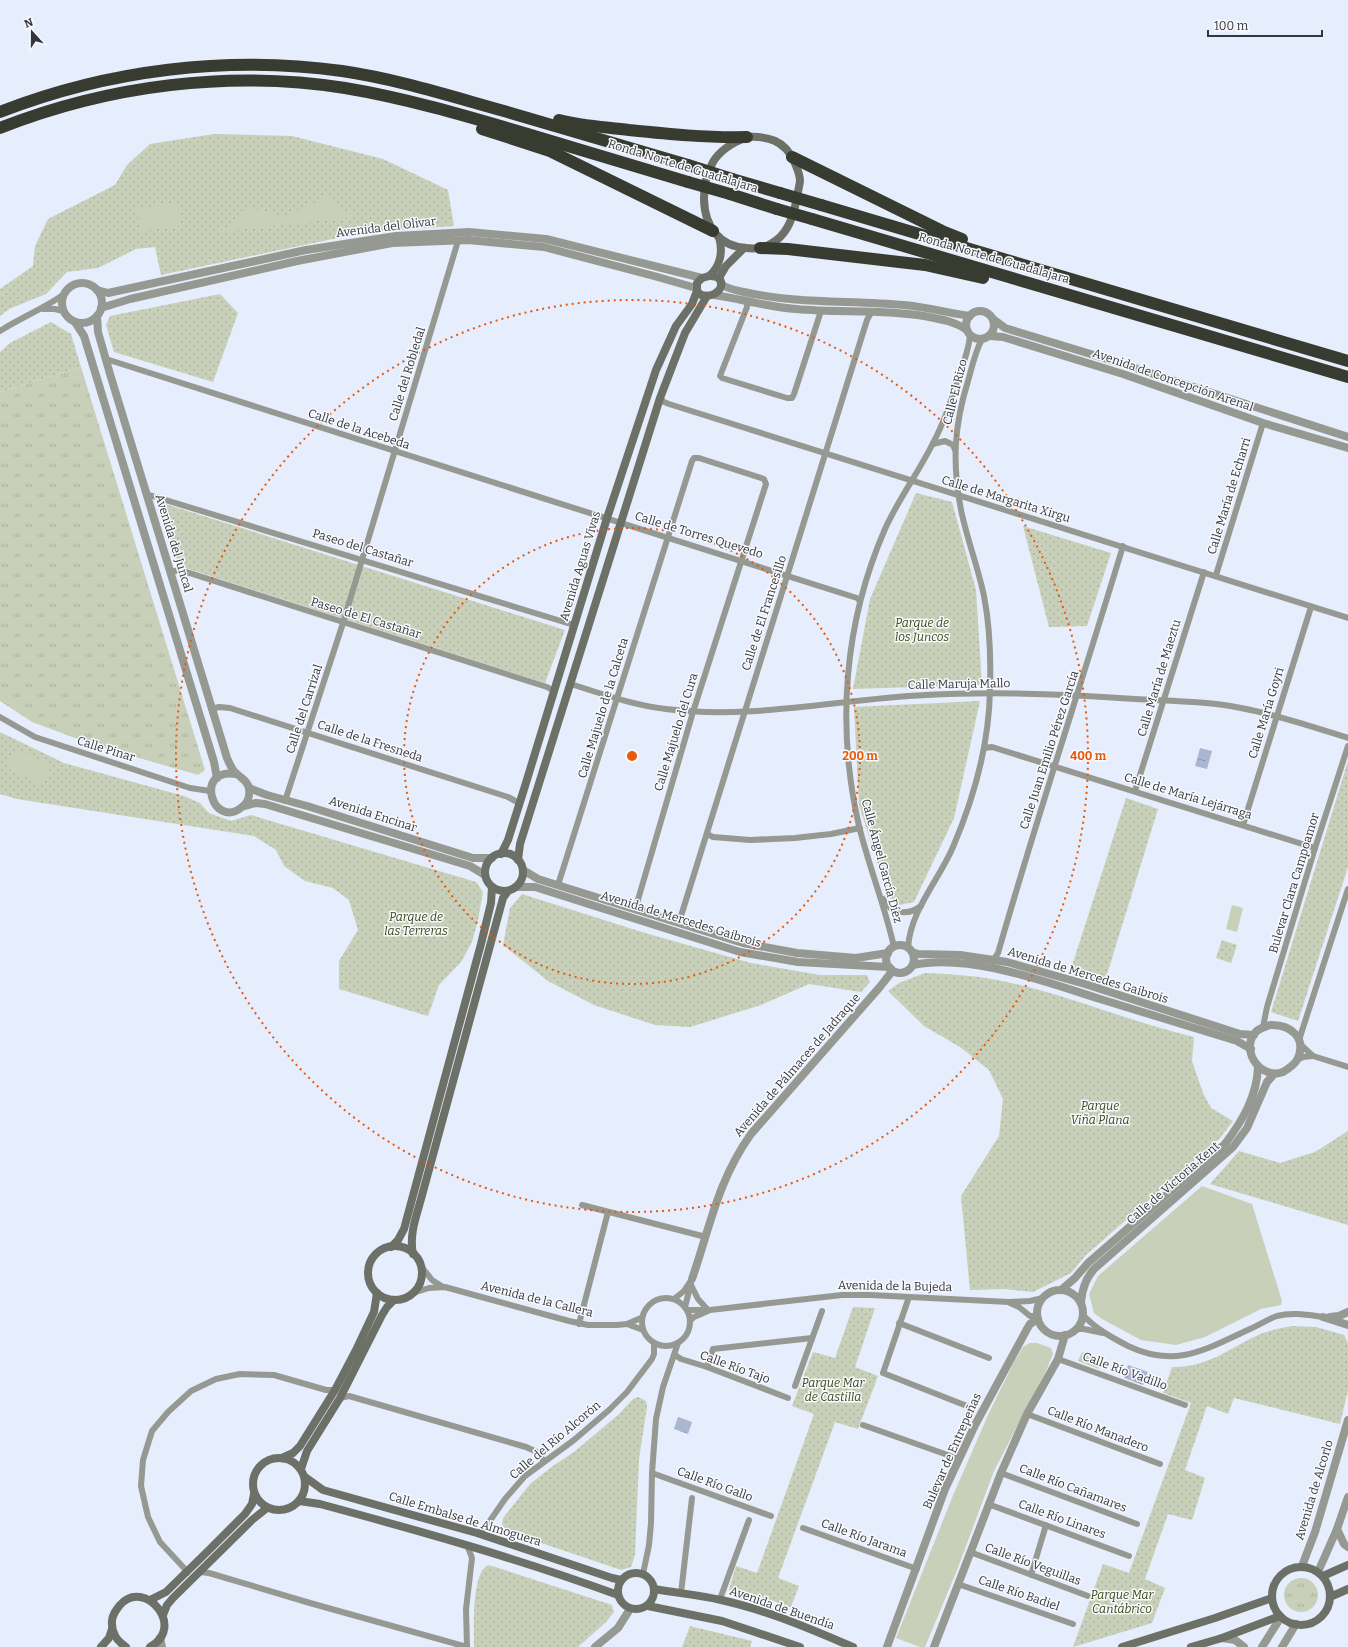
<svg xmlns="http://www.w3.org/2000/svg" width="1348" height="1647" font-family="Bitter,serif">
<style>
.grass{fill:url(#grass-tufts)}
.park{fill:url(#park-dots)}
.garden{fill:#c8d0b9}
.water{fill:url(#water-ripples)}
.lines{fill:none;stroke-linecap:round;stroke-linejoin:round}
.minor{stroke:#969892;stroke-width:6}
.tertiary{stroke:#969892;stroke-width:8}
.secondary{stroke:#6d7067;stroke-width:8}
.motorway{stroke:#383c30;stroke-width:12}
.motorway-bridge{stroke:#383c30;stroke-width:12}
.ring{fill:none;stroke:#e8590c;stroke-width:2;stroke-dasharray:2 4}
.labels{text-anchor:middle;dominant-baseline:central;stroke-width:3;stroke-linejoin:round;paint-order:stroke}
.street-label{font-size:12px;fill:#34363c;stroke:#f9fafd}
.park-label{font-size:12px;font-style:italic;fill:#394719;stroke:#f9fafd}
.centre{fill:#e8590c;stroke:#f9fafd;stroke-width:2}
.ring-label{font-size:12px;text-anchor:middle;font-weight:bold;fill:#e8590c;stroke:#f9fafd;stroke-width:3;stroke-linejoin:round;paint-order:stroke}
</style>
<defs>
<pattern id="grass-tufts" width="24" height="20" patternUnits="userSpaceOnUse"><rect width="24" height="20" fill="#c8d0b9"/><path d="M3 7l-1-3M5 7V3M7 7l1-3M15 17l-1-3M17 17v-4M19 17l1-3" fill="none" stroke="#acb3a0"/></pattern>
<pattern id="park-dots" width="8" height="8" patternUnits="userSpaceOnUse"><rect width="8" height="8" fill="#c8d0b9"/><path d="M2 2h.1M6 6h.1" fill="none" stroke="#acb3a0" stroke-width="1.8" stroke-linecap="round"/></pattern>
<pattern id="water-ripples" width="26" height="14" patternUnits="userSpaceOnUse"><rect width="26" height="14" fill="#abb6d2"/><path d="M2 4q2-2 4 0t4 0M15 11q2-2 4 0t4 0" fill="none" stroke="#8c95ac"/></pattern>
</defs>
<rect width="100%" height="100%" fill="#e6edfc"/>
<g class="grass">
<path d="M 81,367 L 205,770 L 198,775 L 94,745 L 32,722 L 0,701 L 0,392 Z"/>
<circle cx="1301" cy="1595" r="17"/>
</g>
<g class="park">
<path d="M 214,134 L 292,136 L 383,159 L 448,190 L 454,226 L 366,232 L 161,275 L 155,247 L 136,249 L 98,268 L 67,272 L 46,294 L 9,309 L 0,316 L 0,289 L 33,266 L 35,246 L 48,219 L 115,185 L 127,165 L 150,144 Z"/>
<path d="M 220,294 L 238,313 L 213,382 L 114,352 L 106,325 L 110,316 Z"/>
<path d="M 51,322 L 71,334 L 81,367 L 0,392 L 0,352 L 10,343 Z"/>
<path d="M 916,493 L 952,502 L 976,590 L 982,685 L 853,689 L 870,599 Z"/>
<path d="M 159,502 L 565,630 L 545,683 L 179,566 Z"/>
<path d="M 1023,526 L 1111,553 L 1087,626 L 1049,627 Z"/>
<path d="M 980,701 L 954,818 L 914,902 L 899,905 L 888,896 L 859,805 L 854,707 Z"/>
<path d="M 0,732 L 64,763 L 184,796 L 200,803 L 209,813 L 231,821 L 251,815 L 476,882 L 483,892 L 478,920 L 472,942 L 461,962 L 439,985 L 428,1016 L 339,989 L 339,961 L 358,930 L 349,900 L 333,888 L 305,881 L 284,866 L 276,850 L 254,836 L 17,799 L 0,794 Z"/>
<path d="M 1348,761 L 1348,867 L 1298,1021 L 1271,1012 Z"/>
<path d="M 1126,798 L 1158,809 L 1104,984 L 1070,972 Z"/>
<path d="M 522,894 L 645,933 L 751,963 L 820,975 L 867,975 L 870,982 L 861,992 L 809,984 L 761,1005 L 690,1027 L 655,1025 L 594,1005 L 548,981 L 503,945 L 510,908 Z"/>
<path d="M 1222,940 L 1237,945 L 1231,963 L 1216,958 Z"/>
<path d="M 925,973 C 953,974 980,976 1007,982 C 1071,996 1131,1022 1194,1037 L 1192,1061 L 1203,1093 L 1211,1108 L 1233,1121 L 1220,1138 L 1086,1255 L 1071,1273 L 1033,1292 L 1004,1289 L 970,1290 L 961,1196 L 999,1136 L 1003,1099 L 989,1070 L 960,1047 L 924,1026 L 888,991 L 899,983 Z"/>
<path d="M 1348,1131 L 1348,1225 L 1210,1184 L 1239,1151 L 1280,1163 L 1315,1152 Z"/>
<path d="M 853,1307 L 875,1308 L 855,1367 L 878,1376 L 858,1429 L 835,1422 L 778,1578 L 799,1586 L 791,1607 L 746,1592 L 729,1590 L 736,1566 L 757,1573 L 814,1414 L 792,1406 L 813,1352 L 835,1358 Z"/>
<path d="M 1292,1326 L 1316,1327 L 1344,1335 L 1348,1343 L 1348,1390 L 1340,1424 L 1234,1398 L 1228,1414 L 1207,1406 L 1185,1470 L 1205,1478 L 1192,1520 L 1168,1514 L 1145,1579 L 1165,1588 L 1152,1623 L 1073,1647 L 1103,1564 L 1129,1573 L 1191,1403 L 1163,1393 L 1172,1367 C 1206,1368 1227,1350 1256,1336 C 1267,1331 1280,1328 1292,1326 Z"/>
<path d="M 638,1397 L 646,1401 L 647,1407 L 639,1459 L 635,1555 L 631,1567 L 621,1570 L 506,1531 L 502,1524 L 503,1518 L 530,1484 L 553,1466 L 574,1452 L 619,1414 L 633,1399 Z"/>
<path d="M 489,1565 L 612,1605 L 614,1612 L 606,1622 L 578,1647 L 474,1647 C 474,1630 471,1570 489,1565 Z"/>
<path d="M 690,1626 L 752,1641 L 750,1647 L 682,1647 Z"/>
</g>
<g class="garden">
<path d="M 332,194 L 336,205 L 356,217 L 218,232 L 233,223 L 243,213 L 242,206 L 279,215 L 288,215 Z"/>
<path d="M 178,203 L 180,226 L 140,231 L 137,208 Z"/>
<path d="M 15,749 L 52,765 L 43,785 L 6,768 Z"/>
<path d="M 1232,905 L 1243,908 L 1237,932 L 1226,929 Z"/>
<path d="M 1202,1186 L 1252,1204 L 1282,1301 L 1281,1305 L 1261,1309 L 1205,1337 L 1176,1345 L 1141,1340 L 1102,1319 L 1094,1313 L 1089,1294 L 1098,1276 Z"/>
<path d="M 1030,1343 L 1037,1343 L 1051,1348 L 1053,1354 L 1046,1371 L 994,1471 L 957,1570 L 925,1647 L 920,1647 L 896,1638 L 954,1493 L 989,1413 L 1015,1360 L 1023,1347 Z"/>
<path d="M 1082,1352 L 1102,1359 L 1099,1369 L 1078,1361 Z"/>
</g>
<g class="water">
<path d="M 1200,748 L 1212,751 L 1207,769 L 1195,766 Z"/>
<path d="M 1128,1365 L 1148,1372 L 1143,1385 L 1124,1378 Z"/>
<path d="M 678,1417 L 692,1422 L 688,1434 L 674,1429 Z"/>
</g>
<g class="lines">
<g class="minor">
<path d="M 747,302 L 747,307 L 720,376 L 722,378 L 787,398 L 792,398 L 794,394 L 821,311"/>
<path d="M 43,309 L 55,309 L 63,311"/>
<path d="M 0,331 C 20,318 43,309 63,295"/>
<path d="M 106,359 C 356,441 607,517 857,598 L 860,601"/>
<path d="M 660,398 L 664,402 L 669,404 L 1348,618"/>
<path d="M 933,444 L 945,441 L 953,445 L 955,450"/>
<path d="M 146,494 L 574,625"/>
<path d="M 170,572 L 180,570 L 547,687 L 554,691"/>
<path d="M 1216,575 L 1263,423"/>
<path d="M 571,684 C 602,694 633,705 666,709 C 753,720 839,699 926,695 C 996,691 1066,694 1135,699 C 1170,701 1207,701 1241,708 C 1278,715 1313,727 1348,738"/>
<path d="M 212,709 L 219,707 L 230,708 L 508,797 L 519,803"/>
<path d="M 0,717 L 35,737 L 190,788 L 210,791"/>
<path d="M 984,748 L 992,747 L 1315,848"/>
<path d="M 1135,791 L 1204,572"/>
<path d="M 285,801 L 343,623 L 458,241"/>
<path d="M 1243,825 L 1311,607"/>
<path d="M 707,834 L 713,837 L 750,840 L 795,838 L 831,834 L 860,828"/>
<path d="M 558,885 L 692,461 L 694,458 L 699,458 L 764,479 L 766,484 L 693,712 L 637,903 L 638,911"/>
<path d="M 883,899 C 891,914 908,916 921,906"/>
<path d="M 682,924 L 681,916 L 867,320 L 872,311"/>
<path d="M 894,947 C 885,906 869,867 859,826 C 836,726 844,623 885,529 C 898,500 918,473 932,445 C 944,423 952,399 959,376 C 964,362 969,349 970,335"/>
<path d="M 908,948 C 910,911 939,880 953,847 C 974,798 989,744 990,690 C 991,659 990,627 984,596 C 978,567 967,539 961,510 C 952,463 954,426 968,381 C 972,367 975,352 982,339"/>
<path d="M 994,959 L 998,953 C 1037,817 1082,682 1123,546"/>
<path d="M 1263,1027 L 1267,1007 L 1315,848 L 1348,746"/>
<path d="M 1299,1040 L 1348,889"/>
<path d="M 1313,1056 L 1348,1067"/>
<path d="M 1297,1060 L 1303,1057 L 1313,1056 L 1300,1044"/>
<path d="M 582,1205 L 706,1237"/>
<path d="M 421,1266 L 432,1280 L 443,1287"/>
<path d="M 691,1285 L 698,1299 L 708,1310"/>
<path d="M 413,1293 L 429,1288 L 445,1287 L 569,1321 L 588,1325 L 617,1325 L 627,1324 L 641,1318"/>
<path d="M 909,1297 L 883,1373 L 967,1406"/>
<circle cx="666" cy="1322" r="24"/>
<path d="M 674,1299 L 684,1291 L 690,1282"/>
<path d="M 1010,1303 L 1019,1307 L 1030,1316 L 1038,1316"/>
<path d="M 685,1307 L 691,1283"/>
<path d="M 688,1310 L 710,1310 L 842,1295 L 870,1295 L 1009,1302 L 1030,1301 L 1043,1298"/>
<path d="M 1083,1315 C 1096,1329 1111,1337 1128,1346 C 1176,1369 1206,1349 1250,1329 C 1259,1325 1268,1319 1277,1316 C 1292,1312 1308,1315 1323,1317"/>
<path d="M 690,1321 L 694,1317 L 708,1311"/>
<path d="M 899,1323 L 989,1358"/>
<path d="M 579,1324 L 608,1212"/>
<path d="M 627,1324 L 643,1330"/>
<path d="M 1077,1329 L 1084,1329 L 1103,1333"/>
<path d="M 675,1355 L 681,1359 L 707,1367 L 788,1398"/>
<path d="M 1058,1359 L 1185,1405"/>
<path d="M 707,1367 L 713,1349 L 812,1338"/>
<path d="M 795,1386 L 822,1311"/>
<path d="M 340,1398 L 349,1396 L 526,1447 L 537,1452 L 544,1461"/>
<path d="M 1027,1414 L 1160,1464"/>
<path d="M 863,1425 L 959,1459"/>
<path d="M 652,1473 L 771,1516"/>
<path d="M 1001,1473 L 1137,1524"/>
<path d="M 988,1504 L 1129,1556"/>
<path d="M 803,1528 L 917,1569"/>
<path d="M 477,1533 L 485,1528 L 505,1499 L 525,1476 L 574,1440 L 609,1410 L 627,1392 L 652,1359 L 654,1354 L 654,1343"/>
<path d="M 467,1545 L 472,1558 L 466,1609 L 467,1647"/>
<path d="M 970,1552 L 1088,1596"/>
<path d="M 199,1572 L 209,1573 L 310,1603 L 467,1647"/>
<path d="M 187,1573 L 184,1568 L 160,1542 L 148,1517 L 141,1486 L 143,1460 L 152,1431 L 168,1412 L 191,1391 L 216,1379 L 240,1374 L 274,1375 L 326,1390 L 335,1390"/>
<path d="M 643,1574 L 649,1545 L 651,1523 L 652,1473 L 656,1419 L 663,1387 L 678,1343"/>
<path d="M 1031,1575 L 1046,1525"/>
<path d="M 958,1584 L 1073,1624"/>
<path d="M 681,1593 L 692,1498"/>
<path d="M 720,1599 L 749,1520"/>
</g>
<g class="tertiary">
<circle cx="82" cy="303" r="20"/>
<path d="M 721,284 C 727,289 736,290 744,292 C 797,304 850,300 904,305 C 927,307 948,313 970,316"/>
<path d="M 97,290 L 108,293 L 306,250 L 396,236 L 469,232 L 546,239 L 702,278"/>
<path d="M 714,295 C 742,299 768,307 796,309 C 839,313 882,309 924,316 C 940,319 954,321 967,330"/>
<path d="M 101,308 L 130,299 L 297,261 L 392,243 L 468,240 L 544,247 L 654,276 L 696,288"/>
<circle cx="980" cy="325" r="14"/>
<path d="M 97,316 L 98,332 L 110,374 L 227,758 C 230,764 232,771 237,774 C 242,779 247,780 249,788 C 250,795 248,803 242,807 C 213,831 193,767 236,774"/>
<path d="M 993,319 L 1005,328 L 1107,359 L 1348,437"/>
<path d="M 75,322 L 84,336 L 214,762 L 217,778"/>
<path d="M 990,336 L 1003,337 L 1123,374 L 1263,423 L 1348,448"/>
<path d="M 249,788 L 267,795 L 307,806 L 473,858 L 492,858"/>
<path d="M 244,806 L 256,803 L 265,804 L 470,866 L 485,875"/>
<path d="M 523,870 L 538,879 L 743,943 L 797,953 L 856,958 L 888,953"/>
<path d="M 516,887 L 535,887 L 740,952 L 798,962 L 889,967"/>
<circle cx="900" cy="959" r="14"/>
<path d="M 912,952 L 918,954 L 960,955 L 1007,962 L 1085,984 L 1240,1034 L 1254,1035"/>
<path d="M 913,965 C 969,953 1046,982 1100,999 C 1146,1013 1191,1027 1237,1041 L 1251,1049"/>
<path d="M 1270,1025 C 1290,1024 1308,1038 1297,1060 C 1294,1065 1288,1069 1283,1072 C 1262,1080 1241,1053 1254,1034 C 1257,1029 1264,1027 1270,1025 Z"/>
<path d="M 692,1279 C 710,1227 718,1180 751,1134 L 879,988 L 890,974 L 891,969"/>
<path d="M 1061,1290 L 1075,1278 L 1088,1263 L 1225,1144 C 1242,1121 1257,1097 1258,1067"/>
<circle cx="1060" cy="1313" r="23"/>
<path d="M 1081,1302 C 1082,1290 1085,1279 1094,1269 L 1233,1147 L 1247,1128 L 1267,1082 L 1274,1074"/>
<path d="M 1323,1317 L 1348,1325"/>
<path d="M 1330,1317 L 1339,1316 L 1348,1312"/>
<path d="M 1337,1529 L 1344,1544 L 1348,1547"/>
<path d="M 1302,1566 L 1315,1532 L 1348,1420"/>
<path d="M 1318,1572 L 1337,1529 L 1348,1497"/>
<path d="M 160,1638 L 162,1647"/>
<path d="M 1222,1638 L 1235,1640 L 1244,1647"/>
<path d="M 595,1647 L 618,1628 L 630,1609"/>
<path d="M 887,1647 L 945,1489 L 975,1425 L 1027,1329 L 1030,1324 L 1038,1319"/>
<path d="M 934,1647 L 1001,1473 L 1027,1414 L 1058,1359 L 1065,1335"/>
<path d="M 1262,1647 L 1281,1617"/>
<path d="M 1282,1647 L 1296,1624"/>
</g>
<g class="secondary">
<path d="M 747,137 C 768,136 784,140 794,161 C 797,168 800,174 800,181 C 799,188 797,196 796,202 C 793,218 787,235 772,243 C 765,248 754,249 746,248 C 735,247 723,243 716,234 C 700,216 701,183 713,162 C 720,150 734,142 747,137 Z"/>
<path d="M 709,276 C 730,275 722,300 701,295 L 697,291 L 697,283 L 702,278 Z"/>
<path d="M 709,276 C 721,266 723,251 719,237"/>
<path d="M 719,278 L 726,266 L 744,248"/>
<circle cx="504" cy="872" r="19"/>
<path d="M 501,854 L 508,840 L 525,786 L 607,518 L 656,370 L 676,326 L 692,304 L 697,291"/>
<path d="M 518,860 L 520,844 L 660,398 L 685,333 L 707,296"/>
<circle cx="395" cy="1273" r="27"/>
<path d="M 391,1247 L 398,1240 L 404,1229 L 481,944 L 491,903 L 492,887"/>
<path d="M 413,1254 C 409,1235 416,1217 421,1199 L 503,898 L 508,891"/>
<circle cx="279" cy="1484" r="26"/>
<path d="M 282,1458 L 293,1453 L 300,1446 L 335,1390 L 357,1348 L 374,1312 L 377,1293"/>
<path d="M 301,1469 L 307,1451 L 340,1398 L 382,1315 L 387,1307 L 394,1300"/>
<path d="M 305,1477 L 323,1490 L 477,1533 L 612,1578 L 621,1580"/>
<path d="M 299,1501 L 320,1504 C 420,1531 520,1559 618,1595"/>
<circle cx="1301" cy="1596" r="29"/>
<circle cx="636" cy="1591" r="18"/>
<path d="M 1323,1576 L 1348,1565"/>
<path d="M 655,1589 C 676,1593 699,1595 721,1600 C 767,1610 810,1629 853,1647"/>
<path d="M 1330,1597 L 1348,1589"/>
<path d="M 150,1600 L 166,1592 L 210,1549 L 245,1514 L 252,1504 L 254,1494"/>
<path d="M 648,1606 L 722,1621 L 800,1647"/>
<path d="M 163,1615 L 167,1605 L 173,1598 L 252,1520 L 267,1508"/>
<path d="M 101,1647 L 109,1638 L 112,1629"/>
<path d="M 126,1647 C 117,1641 111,1633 112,1621 C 112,1615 116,1610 120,1605 C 144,1577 187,1627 150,1647"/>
<path d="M 1122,1647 L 1215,1618 L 1272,1598"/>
<path d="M 1191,1647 L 1222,1638 L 1280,1616"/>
</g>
<g class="motorway">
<path d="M 0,112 C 107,70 228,55 342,71 C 397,79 450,96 504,111 C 565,129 626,147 688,165"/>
<path d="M 559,120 C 582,126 606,127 629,130 C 668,134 707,138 747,137"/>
<path d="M 0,128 C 109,85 230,70 345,88 C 405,98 463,115 521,132 C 576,149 632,165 688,182"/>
<path d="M 482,129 L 550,151 L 713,231"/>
<path d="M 792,157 L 942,231 L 962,239"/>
<path d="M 732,179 L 780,193"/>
<path d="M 730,194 L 777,209"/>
<path d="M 821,205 L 1348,361"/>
<path d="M 812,219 L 1348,377"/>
<path d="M 760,248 L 788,249 L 925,265 L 983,278"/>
</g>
<g class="motorway-bridge">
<path d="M 688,165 L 732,179"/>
<path d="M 688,182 L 730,194"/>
<path d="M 780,193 L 821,205"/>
<path d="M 777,209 L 812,219"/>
</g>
</g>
<g class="ring">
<circle cx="632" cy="756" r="228"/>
<circle cx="632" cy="756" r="456"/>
</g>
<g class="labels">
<g class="street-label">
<text transform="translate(683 166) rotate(17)">Ronda Norte de Guadalajara</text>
<text transform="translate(386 227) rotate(-7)">Avenida del Olivar</text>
<text transform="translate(994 258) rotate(16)">Ronda Norte de Guadalajara</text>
<text transform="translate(407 374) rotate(-73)">Calle del Robledal</text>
<text transform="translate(1173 380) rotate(19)">Avenida de Concepción Arenal</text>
<text transform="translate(955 392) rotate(-76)">Calle El Rizo</text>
<text transform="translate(359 429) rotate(18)">Calle de la Acebeda</text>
<text transform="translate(1229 496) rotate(-73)">Calle María de Echarri</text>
<text transform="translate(1006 499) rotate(17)">Calle de Margarita Xirgu</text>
<text transform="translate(699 535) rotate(17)">Calle de Torres Quevedo</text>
<text transform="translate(174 543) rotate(73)">Avenida del Juncal</text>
<text transform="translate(363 548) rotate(17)">Paseo del Castañar</text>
<text transform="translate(580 566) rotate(-73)">Avenida Aguas Vivas</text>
<text transform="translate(764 613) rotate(-72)">Calle de El Francesillo</text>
<text transform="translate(366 618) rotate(17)">Paseo de El Castañar</text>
<text transform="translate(1159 678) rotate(-73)">Calle María de Maeztu</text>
<text transform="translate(959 684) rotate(-1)">Calle Maruja Mallo</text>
<text transform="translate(603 708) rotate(-73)">Calle Majuelo de la Calceta</text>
<text transform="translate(304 709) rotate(-72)">Calle del Carrizal</text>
<text transform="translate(1266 713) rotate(-73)">Calle María Goyri</text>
<text transform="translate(676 732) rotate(-73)">Calle Majuelo del Cura</text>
<text transform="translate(370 741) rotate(18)">Calle de la Fresneda</text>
<text transform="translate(106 749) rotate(17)">Calle Pinar</text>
<text transform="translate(1049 750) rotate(-72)">Calle Juan Emilio Pérez García</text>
<text transform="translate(1188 796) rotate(17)">Calle de María Lejárraga</text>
<text transform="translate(373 814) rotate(18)">Avenida Encinar</text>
<text transform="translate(882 861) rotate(75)">Calle Ángel García Díez</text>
<text transform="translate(1294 883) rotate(-73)">Bulevar Clara Campoamor</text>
<text transform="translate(681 919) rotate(17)">Avenida de Mercedes Gaibrois</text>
<text transform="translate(1088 975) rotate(17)">Avenida de Mercedes Gaibrois</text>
<text transform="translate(797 1065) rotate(-49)">Avenida de Pálmaces de Jadraque</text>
<text transform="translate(1173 1183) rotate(-41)">Calle de Victoria Kent</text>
<text transform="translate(895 1286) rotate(1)">Avenida de la Bujeda</text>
<text transform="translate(537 1299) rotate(14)">Avenida de la Callera</text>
<text transform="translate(735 1367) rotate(20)">Calle Río Tajo</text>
<text transform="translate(1125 1371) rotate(20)">Calle Río Vadillo</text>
<text transform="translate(1098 1429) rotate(21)">Calle Río Manadero</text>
<text transform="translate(555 1440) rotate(-40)">Calle del Río Alcorón</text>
<text transform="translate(952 1451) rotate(-66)">Bulevar de Entrepeñas</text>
<text transform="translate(715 1484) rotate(20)">Calle Río Gallo</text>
<text transform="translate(1073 1488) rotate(21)">Calle Río Cañamares</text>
<text transform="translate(1314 1490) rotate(-73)">Avenida de Alcorlo</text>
<text transform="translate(465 1519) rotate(17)">Calle Embalse de Almoguera</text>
<text transform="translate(1062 1519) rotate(20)">Calle Río Linares</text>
<text transform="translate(864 1538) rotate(20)">Calle Río Jarama</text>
<text transform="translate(1033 1564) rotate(20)">Calle Río Veguillas</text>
<text transform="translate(1019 1593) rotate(19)">Calle Río Badiel</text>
<text transform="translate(782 1608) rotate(19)">Avenida de Buendía</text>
</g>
<g class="park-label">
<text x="922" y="623">Parque de<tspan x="922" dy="14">los Juncos</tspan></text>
<text x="416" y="917">Parque de<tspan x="416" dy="14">las Terreras</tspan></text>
<text x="1100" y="1106">Parque<tspan x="1100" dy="14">Viña Plana</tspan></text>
<text x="833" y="1383">Parque Mar<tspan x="833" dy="14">de Castilla</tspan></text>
<text x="1122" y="1595">Parque Mar<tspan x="1122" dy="14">Cantábrico</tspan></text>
</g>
</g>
<circle cx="632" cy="756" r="6" class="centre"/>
<g class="ring-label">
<text x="860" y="760">200 m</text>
<text x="1088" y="760">400 m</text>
</g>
<g transform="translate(32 32) rotate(339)" stroke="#f9fafd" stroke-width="3" paint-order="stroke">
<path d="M0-3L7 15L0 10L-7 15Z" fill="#34363c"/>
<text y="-6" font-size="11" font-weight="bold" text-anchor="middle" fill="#34363c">N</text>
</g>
<path d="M1208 30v6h114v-6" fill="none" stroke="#34363c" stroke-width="2"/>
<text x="1214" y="30" font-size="12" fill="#34363c" stroke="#f9fafd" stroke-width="3" paint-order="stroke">100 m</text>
</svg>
